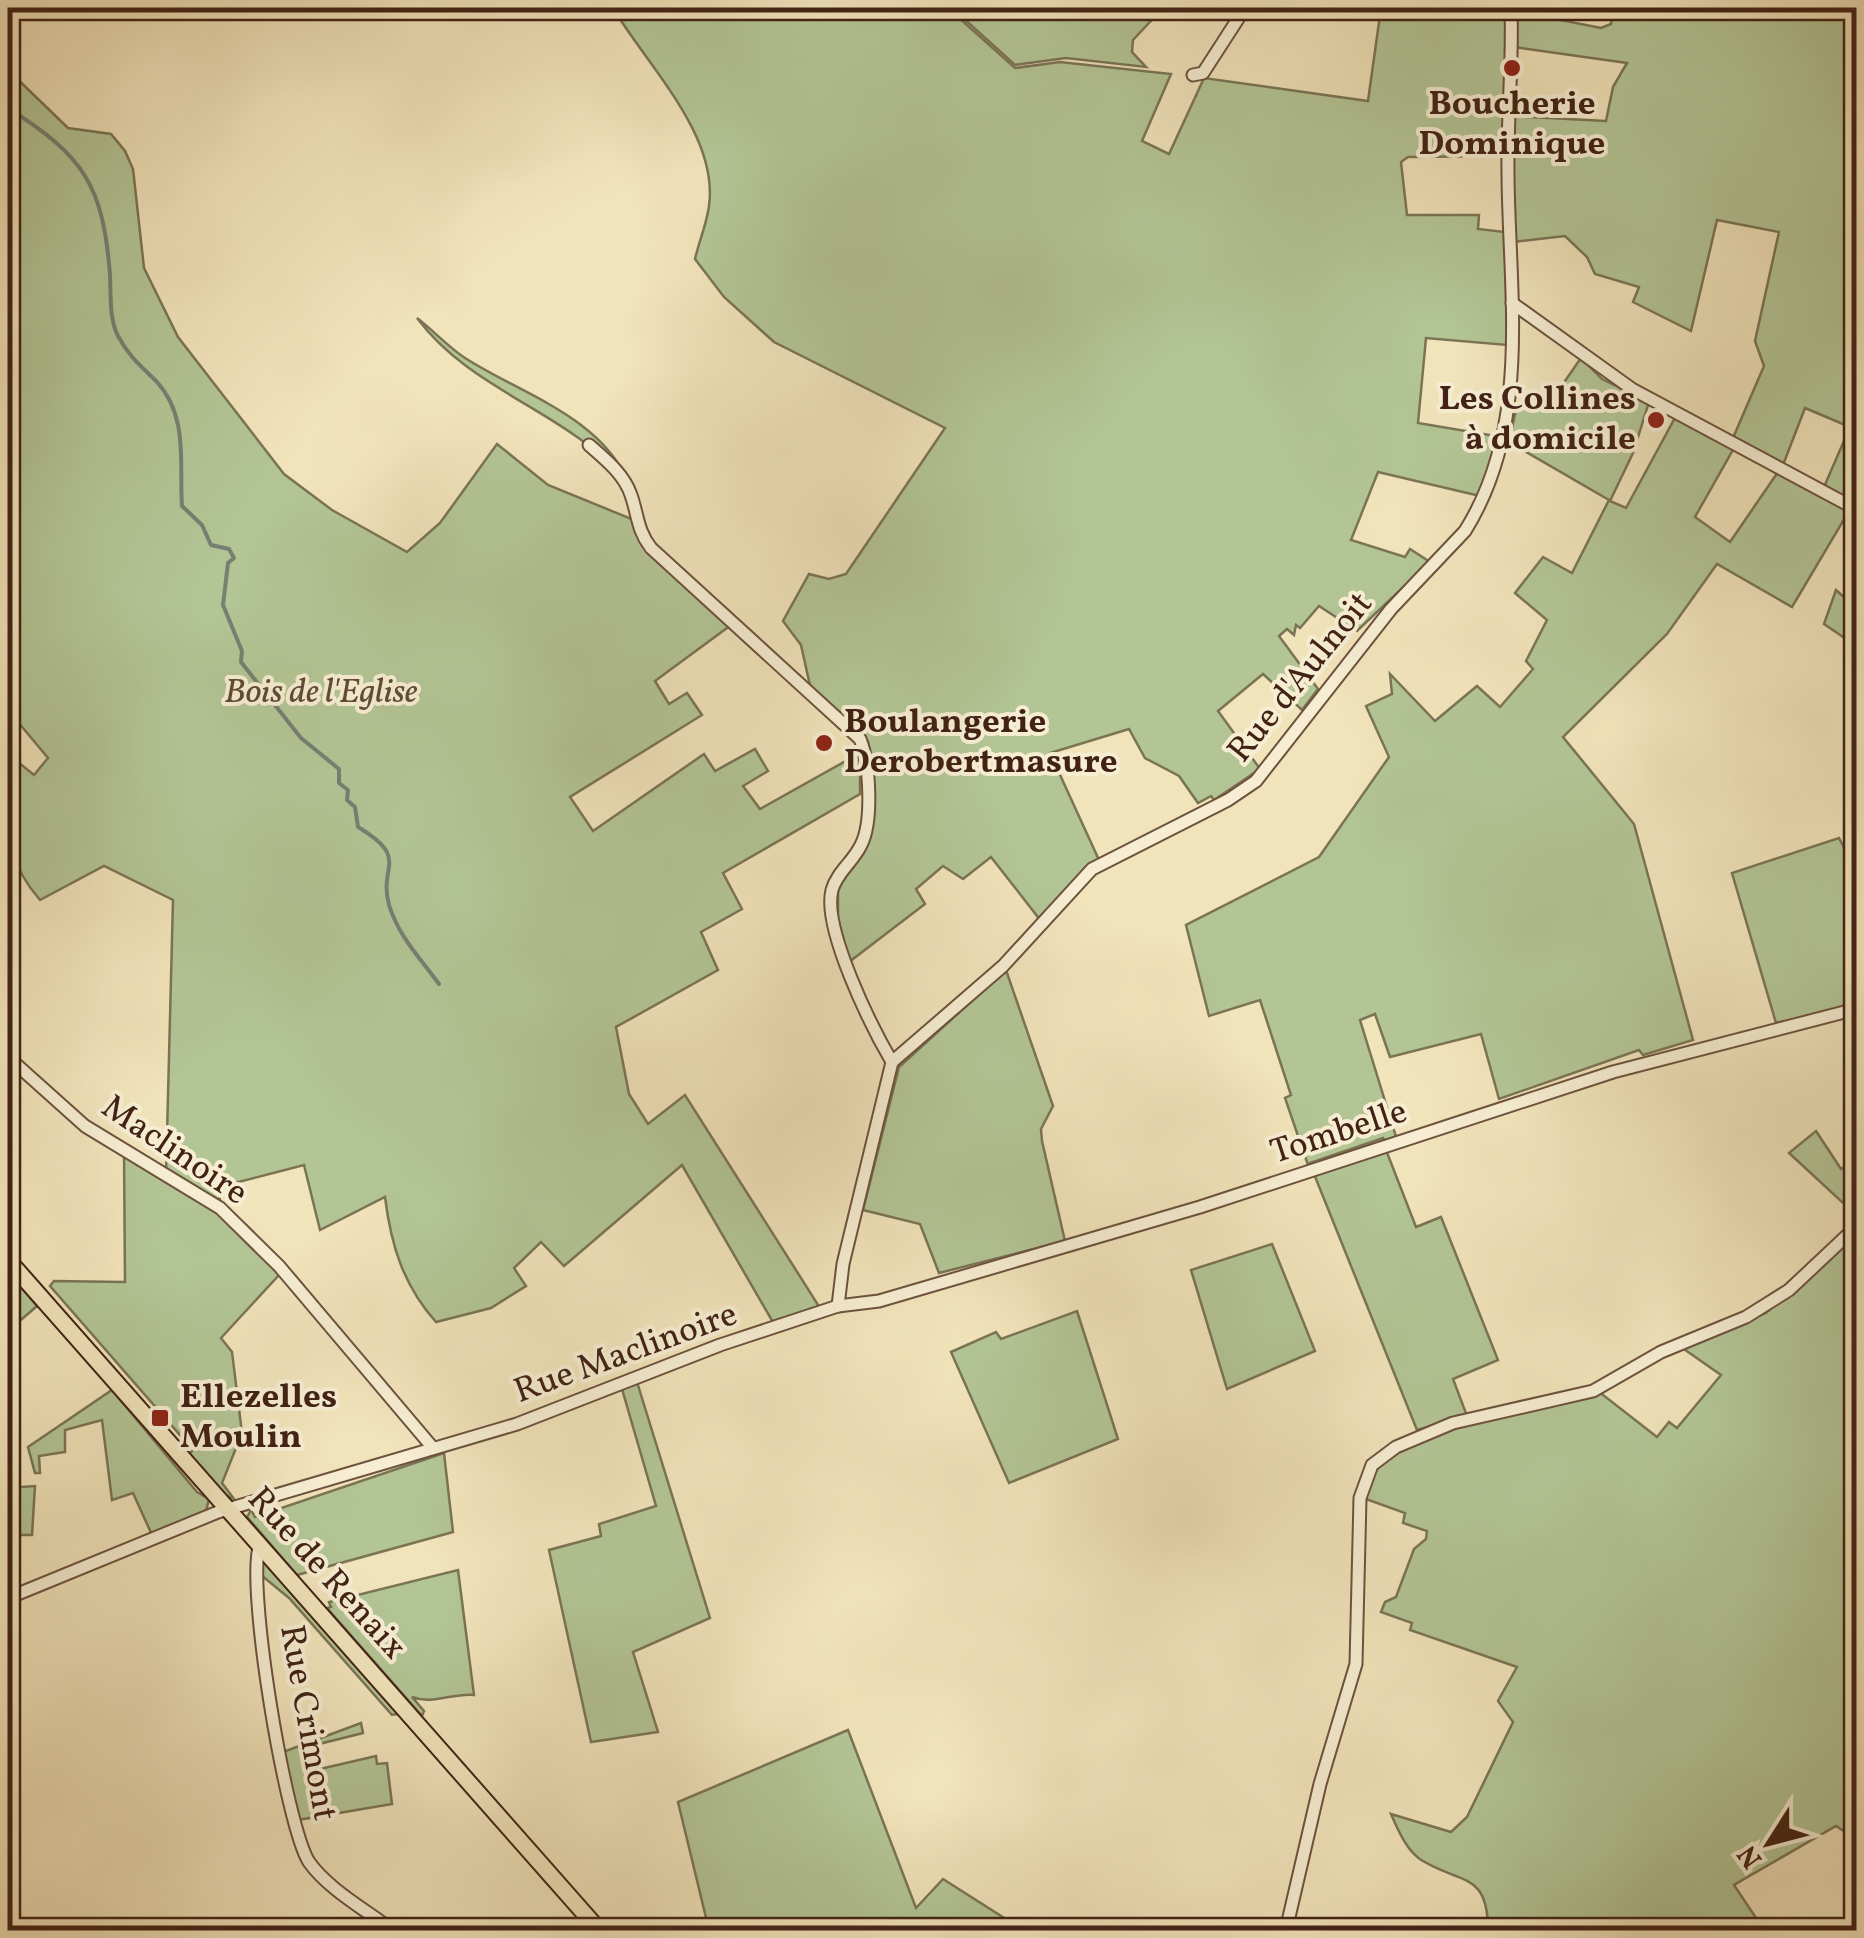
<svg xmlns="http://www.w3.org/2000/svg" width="1864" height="1938" font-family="Vollkorn,serif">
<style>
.green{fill:#b3c595;stroke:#7a7455;stroke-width:2.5}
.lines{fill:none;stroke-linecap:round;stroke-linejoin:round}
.stream{stroke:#778073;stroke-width:4}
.minor-casing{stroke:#6d523e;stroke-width:15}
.major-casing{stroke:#412215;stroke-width:19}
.minor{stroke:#f6edd2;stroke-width:11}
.major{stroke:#f1e3ba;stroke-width:15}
.poi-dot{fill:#8f2418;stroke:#f6edd2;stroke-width:4}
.labels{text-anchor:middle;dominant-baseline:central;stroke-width:8;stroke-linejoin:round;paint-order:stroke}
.poi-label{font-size:35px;font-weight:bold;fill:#412215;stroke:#f6edd2;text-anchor:start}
.street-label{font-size:35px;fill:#412215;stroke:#f6edd2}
.park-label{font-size:35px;font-style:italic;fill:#5e4b35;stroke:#f6edd2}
</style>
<rect width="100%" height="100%" fill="#f1e3ba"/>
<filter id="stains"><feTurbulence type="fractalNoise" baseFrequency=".002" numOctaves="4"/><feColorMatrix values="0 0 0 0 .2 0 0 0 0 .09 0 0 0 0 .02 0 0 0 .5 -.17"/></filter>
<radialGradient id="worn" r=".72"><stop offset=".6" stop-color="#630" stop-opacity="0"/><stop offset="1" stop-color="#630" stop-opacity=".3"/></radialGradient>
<g class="green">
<path d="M 613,8 L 948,8 L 1015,68 L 1060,62 L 1171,74 L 1142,141 L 1169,154 L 1204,78 L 1368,101 L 1381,8 L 1508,8 L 1504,156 L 1408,157 L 1401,162 L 1407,215 L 1479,215 L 1478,229 L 1505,232 L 1507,345 L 1426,338 L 1418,423 L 1501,437 L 1480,496 L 1378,472 L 1351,540 L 1405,557 L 1410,549 L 1430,562 L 1357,631 L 1319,606 L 1300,628 L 1296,625 L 1294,635 L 1287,629 L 1279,636 L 1318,689 L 1302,710 L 1263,674 L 1218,711 L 1260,769 L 1214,800 L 1211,796 L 1198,803 L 1179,776 L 1145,758 L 1129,729 L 1050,753 L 1099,860 L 1041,921 L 991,857 L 963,879 L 943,866 L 916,889 L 925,904 L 849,962 L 838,918 L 838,885 L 870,837 L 868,742 L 811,690 L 801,645 L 783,621 L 809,574 L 829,579 L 846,574 L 945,428 L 774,342 L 724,297 L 695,259 C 699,241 707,223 709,206 C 719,135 646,64 613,8 Z"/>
<path d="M 952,8 L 1163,8 L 1133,40 L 1132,52 L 1146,67 L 1066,58 L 1015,65 Z"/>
<path d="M 1613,8 L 1856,8 L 1856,504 L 1824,487 L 1850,427 L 1805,408 L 1783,465 L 1733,438 L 1764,366 L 1755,341 L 1779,232 L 1717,220 L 1691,331 L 1633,302 L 1639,287 L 1595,274 L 1587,257 L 1565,236 L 1512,242 L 1511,116 L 1606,121 L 1613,87 L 1627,63 L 1514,47 L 1515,11 L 1601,28 L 1611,24 Z"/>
<path d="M 8,70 L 68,128 L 111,134 L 125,151 L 133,169 L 144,268 L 178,337 L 284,474 L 332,510 L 407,552 L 440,523 L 497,444 L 548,485 L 634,520 L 639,536 L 731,625 L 655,681 L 669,704 L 687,693 L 702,715 L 570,797 L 593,831 L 704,754 L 715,771 L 755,749 L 768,771 L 743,786 L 760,809 L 860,753 L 860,794 L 723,873 L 742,909 L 701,932 L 718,970 L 616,1027 L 629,1094 L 648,1124 L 685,1095 L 820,1308 L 774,1324 L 682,1165 L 564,1266 L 541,1242 L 514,1268 L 526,1286 L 491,1308 L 436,1322 C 403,1285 391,1245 385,1197 L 320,1230 L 304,1165 L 219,1187 L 220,1206 L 166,1174 L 173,900 L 104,866 L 40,900 C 9,864 8,840 8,794 L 12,790 L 8,784 L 8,762 L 13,758 L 34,775 L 48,758 L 8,710 Z"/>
<path d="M 417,318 C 434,331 448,347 465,358 C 521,394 602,417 629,484 C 566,409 474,394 417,318 Z"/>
<path d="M 1581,358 L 1602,379 L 1649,402 L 1633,453 L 1610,501 L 1626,508 L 1676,416 L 1734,448 L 1695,517 L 1730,542 L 1778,472 L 1849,511 L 1792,607 L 1717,564 L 1667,634 L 1563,737 L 1634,824 L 1693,1040 L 1643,1055 L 1639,1050 L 1499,1099 L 1481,1034 L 1390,1057 L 1375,1014 L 1360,1020 L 1397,1140 L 1386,1144 L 1383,1138 L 1310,1163 L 1309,1168 L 1285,1098 L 1291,1095 L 1260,1000 L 1209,1016 L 1186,925 L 1319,857 L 1389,757 L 1366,706 L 1392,694 L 1390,674 L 1435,721 L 1477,686 L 1500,707 L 1533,669 L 1526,661 L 1547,620 L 1515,593 L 1543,557 L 1572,573 L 1609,500 L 1509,442 L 1517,405 L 1549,404 Z"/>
<path d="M 1836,590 L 1856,608 L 1856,638 L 1852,643 L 1824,624 Z"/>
<path d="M 1839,838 L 1856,871 L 1856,1006 L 1776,1023 L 1732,873 Z"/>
<path d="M 1006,970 L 1053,1106 L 1041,1129 L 1042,1141 L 1065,1241 L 939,1273 L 920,1224 L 863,1210 L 899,1067 Z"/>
<path d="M 1816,1131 L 1841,1169 L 1856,1159 L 1856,1215 L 1789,1153 Z"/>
<path d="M 1386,1150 L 1416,1227 L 1441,1217 L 1498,1360 L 1453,1379 L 1467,1416 L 1417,1430 L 1314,1174 Z"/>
<path d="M 124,1151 L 229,1220 L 279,1275 L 221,1338 L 232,1352 L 242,1433 L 222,1483 L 234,1499 L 225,1495 L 189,1454 L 193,1450 L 50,1286 L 54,1281 L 125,1282 Z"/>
<path d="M 1856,1232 L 1856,1839 L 1836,1826 L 1734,1885 L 1764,1930 L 1488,1930 C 1488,1872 1461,1884 1423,1861 C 1407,1852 1398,1830 1391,1814 L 1451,1832 L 1467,1817 L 1513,1722 L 1498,1701 L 1517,1667 L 1410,1630 L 1412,1623 L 1381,1612 L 1385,1602 L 1396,1597 L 1414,1549 L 1426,1539 L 1427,1531 L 1403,1523 L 1405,1513 L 1363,1498 L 1374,1466 L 1428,1434 L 1598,1391 L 1657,1437 L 1669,1422 L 1677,1428 L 1721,1375 L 1681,1347 L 1766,1313 Z"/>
<path d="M 1272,1244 L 1315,1351 L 1227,1389 L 1191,1270 Z"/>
<path d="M 8,1272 L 37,1306 L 8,1331 Z"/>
<path d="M 1077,1311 L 1118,1439 L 1009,1483 L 951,1352 L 996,1332 L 1001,1339 Z"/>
<path d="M 637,1382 L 710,1618 L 633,1652 L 658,1732 L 591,1742 L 549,1550 L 601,1536 L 599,1524 L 656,1506 L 622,1389 Z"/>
<path d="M 112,1390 L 197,1492 L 209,1499 L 206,1511 L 152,1535 L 133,1493 L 112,1500 L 102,1420 L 65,1430 L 65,1452 L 39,1456 L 40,1473 L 35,1473 L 28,1447 Z"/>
<path d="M 444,1453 L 453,1532 L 297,1575 L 247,1517 L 251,1510 L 255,1517 Z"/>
<path d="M 35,1486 L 32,1535 L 8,1535 L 8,1488 Z"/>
<path d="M 263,1560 L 274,1572 L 398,1714 L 392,1715 L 289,1598 L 261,1575 Z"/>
<path d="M 458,1570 L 474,1695 C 452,1693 432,1705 412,1697 L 424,1711 L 422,1716 L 327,1608 L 331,1607 L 329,1602 Z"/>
<path d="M 361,1723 L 363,1733 L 315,1745 L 320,1769 L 376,1756 L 377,1764 L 387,1763 L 392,1804 L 298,1820 L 283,1752 Z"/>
<path d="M 848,1730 L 916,1908 L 943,1879 L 1023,1930 L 709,1930 L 678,1802 Z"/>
</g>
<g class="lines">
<path class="stream" d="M 8,108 C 84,156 103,185 110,275 C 111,294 109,319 118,336 C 130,358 140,365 157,382 C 189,417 179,465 182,506 L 202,525 L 211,545 L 229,549 L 234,558 L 228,563 L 223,605 L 242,651 L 241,662 L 301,738 L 339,769 L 339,783 L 348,790 L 347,800 L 355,807 L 358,827 C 411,859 378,865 389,905 C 399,937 420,958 439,984"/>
<defs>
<g id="minor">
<path d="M 1193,75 L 1203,73 L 1245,8"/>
<path d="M 1512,303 L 1632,389 L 1856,509"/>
<path d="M 589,445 C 605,459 624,474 631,495 C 638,515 637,530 651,548 L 860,739 C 870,763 873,822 861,845 C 853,862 837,872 832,890 C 822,928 872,1028 892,1062"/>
<path d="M 8,1057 L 85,1126 L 220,1208 L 279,1266 L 433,1448"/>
<path d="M 838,1306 L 843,1264 L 892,1062 L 1003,966 L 1092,869 L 1228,800 L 1256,781 L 1391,609 L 1465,531 C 1532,424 1509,295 1508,175 C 1507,119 1513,63 1511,8"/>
<path d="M 260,1544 C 245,1582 286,1826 309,1862 C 328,1889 366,1910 392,1930"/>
<path d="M 8,1598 L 218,1512 L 517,1424 L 720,1345 L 838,1306 L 879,1301 L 1200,1207 L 1613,1072 L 1856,1009"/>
<path d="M 1286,1930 L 1320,1784 L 1356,1664 L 1360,1498 L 1372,1465 L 1396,1447 L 1453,1423 L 1593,1391 L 1661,1352 L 1746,1317 L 1789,1290 L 1856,1227"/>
</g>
<path id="major" d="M 8,1260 L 599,1930"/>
</defs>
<use href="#minor" class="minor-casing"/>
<use href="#major" class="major-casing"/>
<use href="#minor" class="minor"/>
<use href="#major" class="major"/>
</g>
<g class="poi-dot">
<circle cx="1512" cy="68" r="10"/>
<circle cx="1656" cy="420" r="10"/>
<circle cx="824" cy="743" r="10"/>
<rect x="150" y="1408" width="20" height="20" rx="5"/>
</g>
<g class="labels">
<g class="poi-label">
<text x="1512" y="105" text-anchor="middle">Boucherie<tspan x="1512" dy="40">Dominique</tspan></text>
<text x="1636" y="400" text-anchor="end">Les Collines<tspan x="1636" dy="40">à domicile</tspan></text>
<text x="844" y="723">Boulangerie<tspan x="844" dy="40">Derobertmasure</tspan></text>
<text x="180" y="1398">Ellezelles<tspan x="180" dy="40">Moulin</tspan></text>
</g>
<g class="street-label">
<text transform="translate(1301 678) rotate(-51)">Rue d'Aulnoit</text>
<text transform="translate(1339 1133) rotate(-18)">Tombelle</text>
<text transform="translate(174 1151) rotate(34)">Maclinoire</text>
<text transform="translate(626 1354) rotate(-20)">Rue Maclinoire</text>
<text transform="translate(326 1574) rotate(48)">Rue de Renaix</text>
<text transform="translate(307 1723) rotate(80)">Rue Crimont</text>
</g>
<g class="park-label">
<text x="321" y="693">Bois de l'Eglise</text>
</g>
</g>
<rect width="1864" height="1938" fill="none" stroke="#f1e3ba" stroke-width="40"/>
<rect x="10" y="10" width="1844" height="1918" fill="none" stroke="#412215" stroke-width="5"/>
<rect x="20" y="20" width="1824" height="1898" fill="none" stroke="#412215" stroke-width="2.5"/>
<g transform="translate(1769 1843) rotate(234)" stroke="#f6edd2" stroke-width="8" paint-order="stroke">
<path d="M0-8L18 38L0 25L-18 38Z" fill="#412215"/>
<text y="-15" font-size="28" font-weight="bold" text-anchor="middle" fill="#412215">N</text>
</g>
<rect width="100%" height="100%" filter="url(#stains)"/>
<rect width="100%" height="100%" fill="url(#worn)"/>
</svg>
